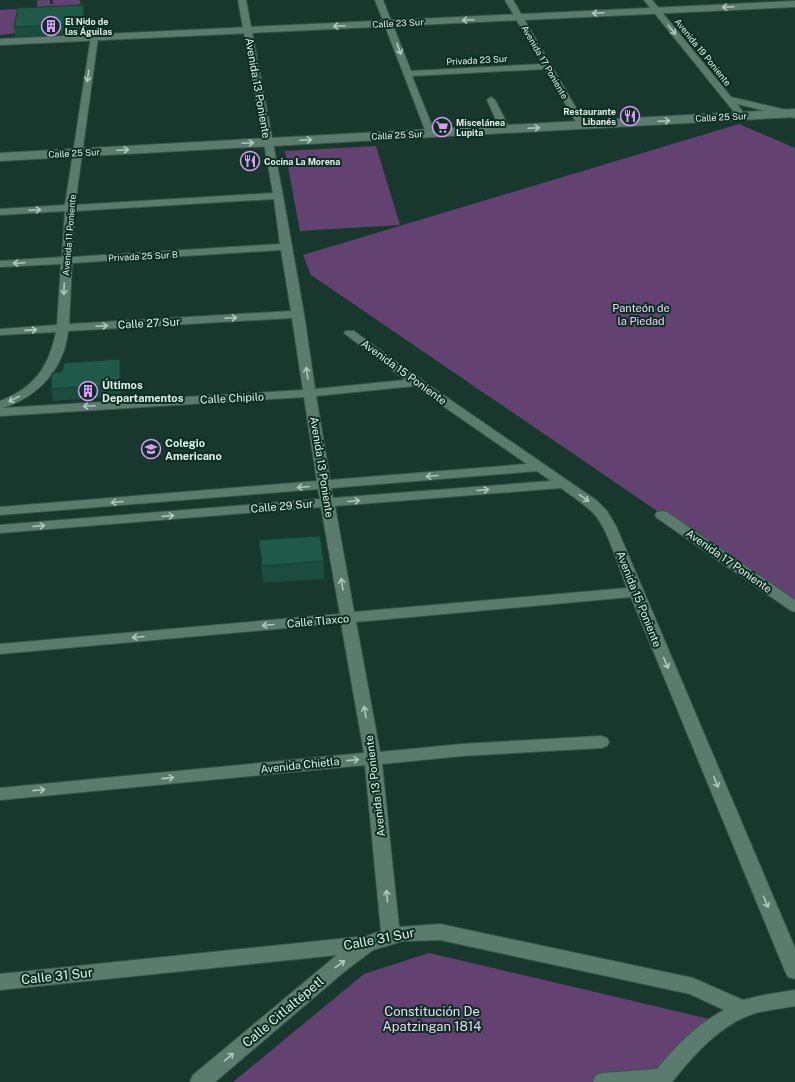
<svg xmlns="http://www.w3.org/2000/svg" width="795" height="1082" font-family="'Public Sans',sans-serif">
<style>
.green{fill:#634271}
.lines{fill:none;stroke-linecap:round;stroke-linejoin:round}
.minor-casing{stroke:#3a564c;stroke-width:2}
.secondary-casing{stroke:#3a564c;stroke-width:2}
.minor{fill:#5a7b6e;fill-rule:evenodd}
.secondary{fill:#5a7b6e;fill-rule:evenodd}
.wall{fill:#1a4d3d}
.shaded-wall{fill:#153f32}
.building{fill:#1e5a47;stroke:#153f32}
.oneway{stroke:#b0c8bf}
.labels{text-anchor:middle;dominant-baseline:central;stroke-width:4;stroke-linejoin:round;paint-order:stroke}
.far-poi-label{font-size:9px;font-weight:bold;fill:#dff2ea;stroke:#0d2e23;text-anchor:start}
.far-street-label{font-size:9px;fill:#dff2ea;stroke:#0d2e23}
.street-label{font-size:11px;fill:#dff2ea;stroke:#0d2e23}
.park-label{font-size:11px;fill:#ecd7f6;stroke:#0d2e23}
.poi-label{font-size:11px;font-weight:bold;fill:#dff2ea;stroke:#0d2e23;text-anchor:start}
.near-street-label{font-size:13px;fill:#dff2ea;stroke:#0d2e23}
.near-park-label{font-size:13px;fill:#ecd7f6;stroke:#0d2e23}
</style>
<rect width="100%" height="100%" fill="#18382d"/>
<g class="green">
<path d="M 40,0 L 50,0 L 50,4 L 53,4 L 53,0 L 80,0 L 80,3 L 74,3 L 84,3 L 68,7 L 37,7 L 37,1 Z"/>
<path d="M 15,9 L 20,10 L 16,33 L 0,35 L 0,10 Z"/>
<path d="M 739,124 L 795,148 L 795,605 L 311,275 L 303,255 Z"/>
<path d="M 376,146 L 400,225 L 300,231 L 285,151 Z"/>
<path d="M 429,953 L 718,1021 L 668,1067 L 595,1082 L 233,1082 L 364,974 Z"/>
</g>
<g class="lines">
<defs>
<g id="minor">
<path d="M 238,0 L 246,0 L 283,196 L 304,314 L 315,389 L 405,380 L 344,333 L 346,331 L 354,331 L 420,379 L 596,500 L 607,511 L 616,526 L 795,948 L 795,979 L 788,977 L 785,971 L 631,597 L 356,622 L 380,752 L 462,744 L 601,736 L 607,738 L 609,742 L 607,746 L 601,748 L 462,756 L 382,764 L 399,927 L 440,924 L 693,978 L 743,1000 L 764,995 L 795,990 L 795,1006 C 779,1009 762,1010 747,1016 C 716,1029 692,1057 672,1082 L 593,1082 L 596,1075 L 603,1073 L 657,1069 C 678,1044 695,1026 724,1010 L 690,994 L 440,940 L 403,941 L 373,950 L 345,971 L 215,1082 L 190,1082 L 193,1075 L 337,955 L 0,990 L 0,974 L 367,936 L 381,931 L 365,765 L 0,800 L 0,788 L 364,753 L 341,623 L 0,654 L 0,644 L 340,614 L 321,507 L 0,533 L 0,525 L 320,499 L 318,489 L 0,515 L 0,507 L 317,481 L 304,397 L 0,416 L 0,401 C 34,388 49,367 56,332 L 0,335 L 0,329 L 57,325 L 61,264 L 0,267 L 0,261 L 62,257 L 65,211 L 0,215 L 0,209 L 65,205 L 91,36 L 97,36 L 98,38 L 75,205 L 273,193 ZM 274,199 L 280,244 L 72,257 L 75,211 ZM 281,250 L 291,311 L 69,324 L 72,263 ZM 292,318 L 303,390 L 2,408 C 30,400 53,380 63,353 C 66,346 67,338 68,331 ZM 414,386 L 527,464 L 330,480 L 316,396 ZM 537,471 L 551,481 L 333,498 L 331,488 ZM 561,488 C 573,497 585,504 595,515 C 607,528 620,570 627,588 L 354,612 L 335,506 Z"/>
<path d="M 375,0 L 383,0 L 411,71 L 542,64 L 505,0 L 513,0 L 586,125 L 585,127 L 579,127 L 545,69 L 412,76 L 435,133 L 433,135 L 427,135 Z"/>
<path d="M 644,0 L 652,0 L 731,97 L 795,112 L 795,118 L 737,104 L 746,116 L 742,119 L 739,118 Z"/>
<path d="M 491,97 L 495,100 L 510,129 L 508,131 L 505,132 L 500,129 L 487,100 Z"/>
<path d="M 662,511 L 667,512 L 795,600 L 795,612 L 790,610 L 657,518 L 655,515 L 657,512 Z"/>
</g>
<g id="secondary">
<path d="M 795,1 L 795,7 L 0,45 L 0,39 Z"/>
<path d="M 795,109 L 795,117 L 0,161 L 0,153 Z"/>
</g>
</defs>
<use href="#minor" class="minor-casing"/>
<use href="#secondary" class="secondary-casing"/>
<use href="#minor" class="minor"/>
<use href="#secondary" class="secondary"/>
</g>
<g class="wall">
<path d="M 84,5 L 85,15 L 84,33 L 15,37 L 14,27 Z"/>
<path d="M 121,371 L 121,396 L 53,401 L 51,389 L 62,372 Z"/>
<path d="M 259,540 L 324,561 L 324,579 L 263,583 Z"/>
</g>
<g class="shaded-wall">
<path d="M 84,5 L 85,15 L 84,33 L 83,24 Z"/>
<path d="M 120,359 L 121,371 L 121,396 L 120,384 Z"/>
</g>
<g class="building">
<path d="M 84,5 L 83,24 L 14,27 L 18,8 Z"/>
<path d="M 120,359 L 120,384 L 51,389 L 52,373 L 62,372 L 64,363 Z"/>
<path d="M 320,536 L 324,561 L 262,566 L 259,540 Z"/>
</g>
<defs><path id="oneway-shaft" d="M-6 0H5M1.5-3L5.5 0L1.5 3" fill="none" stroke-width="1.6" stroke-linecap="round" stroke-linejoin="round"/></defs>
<g class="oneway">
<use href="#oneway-shaft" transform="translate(728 7) rotate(177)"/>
<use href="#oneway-shaft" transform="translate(598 13) rotate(177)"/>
<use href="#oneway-shaft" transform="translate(468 20) rotate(177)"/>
<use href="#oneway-shaft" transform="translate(339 26) rotate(177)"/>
<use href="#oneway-shaft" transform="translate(672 30) rotate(51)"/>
<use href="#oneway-shaft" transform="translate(399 49) rotate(70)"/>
<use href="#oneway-shaft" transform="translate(88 76) rotate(98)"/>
<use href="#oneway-shaft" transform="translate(664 121) rotate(-3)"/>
<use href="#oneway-shaft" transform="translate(534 128) rotate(-3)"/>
<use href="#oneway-shaft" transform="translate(306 140) rotate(-3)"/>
<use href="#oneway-shaft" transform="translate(248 143) rotate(-3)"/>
<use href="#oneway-shaft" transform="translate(123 150) rotate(-3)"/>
<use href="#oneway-shaft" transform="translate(35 210) rotate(-3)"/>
<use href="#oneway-shaft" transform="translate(19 263) rotate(177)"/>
<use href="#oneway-shaft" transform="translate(64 289) rotate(92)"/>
<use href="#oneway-shaft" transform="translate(231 318) rotate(-3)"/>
<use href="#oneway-shaft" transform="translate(102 326) rotate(-3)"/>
<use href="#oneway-shaft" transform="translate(31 330) rotate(-4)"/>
<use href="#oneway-shaft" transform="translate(307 373) rotate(-99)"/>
<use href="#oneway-shaft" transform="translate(14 399) rotate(153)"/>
<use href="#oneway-shaft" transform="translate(89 406) rotate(177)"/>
<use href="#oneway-shaft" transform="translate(432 476) rotate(175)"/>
<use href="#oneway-shaft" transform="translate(303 487) rotate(175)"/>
<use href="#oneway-shaft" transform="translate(483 490) rotate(-5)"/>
<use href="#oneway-shaft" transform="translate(584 498) rotate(36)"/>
<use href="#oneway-shaft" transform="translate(354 501) rotate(-5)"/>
<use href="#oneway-shaft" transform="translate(117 502) rotate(175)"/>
<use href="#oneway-shaft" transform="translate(168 516) rotate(-5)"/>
<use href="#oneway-shaft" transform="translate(39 526) rotate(-5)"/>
<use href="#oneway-shaft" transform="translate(342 584) rotate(-100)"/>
<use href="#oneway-shaft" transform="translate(268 625) rotate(175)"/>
<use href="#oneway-shaft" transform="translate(138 637) rotate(175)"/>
<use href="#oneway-shaft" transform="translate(666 663) rotate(67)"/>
<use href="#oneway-shaft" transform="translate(365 712) rotate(-100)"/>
<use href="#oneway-shaft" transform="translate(353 760) rotate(-6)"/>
<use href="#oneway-shaft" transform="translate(168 778) rotate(-6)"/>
<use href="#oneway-shaft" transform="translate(716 782) rotate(67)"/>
<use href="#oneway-shaft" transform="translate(39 790) rotate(-6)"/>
<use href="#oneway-shaft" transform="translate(387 896) rotate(-96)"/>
<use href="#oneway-shaft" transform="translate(766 902) rotate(67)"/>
<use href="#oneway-shaft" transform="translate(340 964) rotate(-37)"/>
<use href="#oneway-shaft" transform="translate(229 1057) rotate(-40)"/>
</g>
<defs>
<symbol id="building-ring" viewBox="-11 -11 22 22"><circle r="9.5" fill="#0d2e23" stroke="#da9af6" stroke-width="1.5"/><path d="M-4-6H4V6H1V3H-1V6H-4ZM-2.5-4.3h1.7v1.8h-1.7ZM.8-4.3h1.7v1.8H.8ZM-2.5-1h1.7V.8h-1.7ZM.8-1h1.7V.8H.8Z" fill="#da9af6"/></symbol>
<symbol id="restaurant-ring" viewBox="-11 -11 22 22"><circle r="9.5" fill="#0d2e23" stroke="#da9af6" stroke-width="1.5"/><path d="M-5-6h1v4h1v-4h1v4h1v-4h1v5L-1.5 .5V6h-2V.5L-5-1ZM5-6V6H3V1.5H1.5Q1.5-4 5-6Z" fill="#da9af6"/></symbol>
<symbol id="supermarket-ring" viewBox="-11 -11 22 22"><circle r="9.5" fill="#0d2e23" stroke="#da9af6" stroke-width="1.5"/><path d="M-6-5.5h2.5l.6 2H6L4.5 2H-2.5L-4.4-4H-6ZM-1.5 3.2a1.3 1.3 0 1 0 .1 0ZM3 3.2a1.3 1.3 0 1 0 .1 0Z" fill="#da9af6"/></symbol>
<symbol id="school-ring" viewBox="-11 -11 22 22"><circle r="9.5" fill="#0d2e23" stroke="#da9af6" stroke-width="1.5"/><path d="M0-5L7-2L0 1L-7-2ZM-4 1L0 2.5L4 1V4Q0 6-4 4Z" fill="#da9af6"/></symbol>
</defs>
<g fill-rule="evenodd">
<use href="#building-ring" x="40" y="15" width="22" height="22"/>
<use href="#restaurant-ring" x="619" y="105" width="22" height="22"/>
<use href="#supermarket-ring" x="431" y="116" width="22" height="22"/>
<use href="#restaurant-ring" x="239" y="150" width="22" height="22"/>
<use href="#building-ring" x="77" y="380" width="22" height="22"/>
<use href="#school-ring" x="140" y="438" width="22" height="22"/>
</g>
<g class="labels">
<g class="far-poi-label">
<text x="65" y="21">El Nido de<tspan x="65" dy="10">las Águilas</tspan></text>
<text x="616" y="111" text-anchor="end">Restaurante<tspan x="616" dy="10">Libanés</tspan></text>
<text x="456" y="122">Miscelánea<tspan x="456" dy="10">Lupita</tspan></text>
<text x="264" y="161">Cocina La Morena</text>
</g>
<g class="far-street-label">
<text transform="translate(398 23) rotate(-3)">Calle 23 Sur</text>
<text transform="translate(703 52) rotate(51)">Avenida 19 Poniente</text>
<text transform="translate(477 60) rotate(-3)">Privada 23 Sur</text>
<text transform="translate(545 62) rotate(60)">Avenida 17 Poniente</text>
<text transform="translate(721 117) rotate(-3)">Calle 25 Sur</text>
<text transform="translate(397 135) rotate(-3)">Calle 25 Sur</text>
<text transform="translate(74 153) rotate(-3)">Calle 25 Sur</text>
<text transform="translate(69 235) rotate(-85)">Avenida 11 Poniente</text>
<text transform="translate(143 256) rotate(-3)">Privada 25 Sur B</text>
</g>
<g class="street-label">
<text transform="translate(258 88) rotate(80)">Avenida 13 Poniente</text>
<text transform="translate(149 323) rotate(-3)">Calle 27 Sur</text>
<text transform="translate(404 372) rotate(36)">Avenida 15 Poniente</text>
<text transform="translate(232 398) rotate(-3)">Calle Chipilo</text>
<text transform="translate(322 467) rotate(81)">Avenida 13 Poniente</text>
<text transform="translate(282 506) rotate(-5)">Calle 29 Sur</text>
<text transform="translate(729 561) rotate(35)">Avenida 17 Poniente</text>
<text transform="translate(639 599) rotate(68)">Avenida 15 Poniente</text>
<text transform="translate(318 621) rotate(-5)">Calle Tlaxco</text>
<text transform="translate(300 765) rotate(-6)">Avenida Chietla</text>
<text transform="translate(375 786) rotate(-97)">Avenida 13 Poniente</text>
</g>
<g class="park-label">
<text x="641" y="308">Panteón de<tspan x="641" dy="13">la Piedad</tspan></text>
</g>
<g class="poi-label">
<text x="102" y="385">Últimos<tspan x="102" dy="13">Departamentos</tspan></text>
<text x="165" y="443">Colegio<tspan x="165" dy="13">Americano</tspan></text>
</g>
<g class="near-street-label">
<text transform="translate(379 939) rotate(-11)">Calle 31 Sur</text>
<text transform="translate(57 976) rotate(-6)">Calle 31 Sur</text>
<text transform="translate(283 1012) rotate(-40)">Calle Citlaltépetl</text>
</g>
<g class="near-park-label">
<text x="432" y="1011">Constitución De<tspan x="432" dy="15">Apatzingan 1814</tspan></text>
</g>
</g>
</svg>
